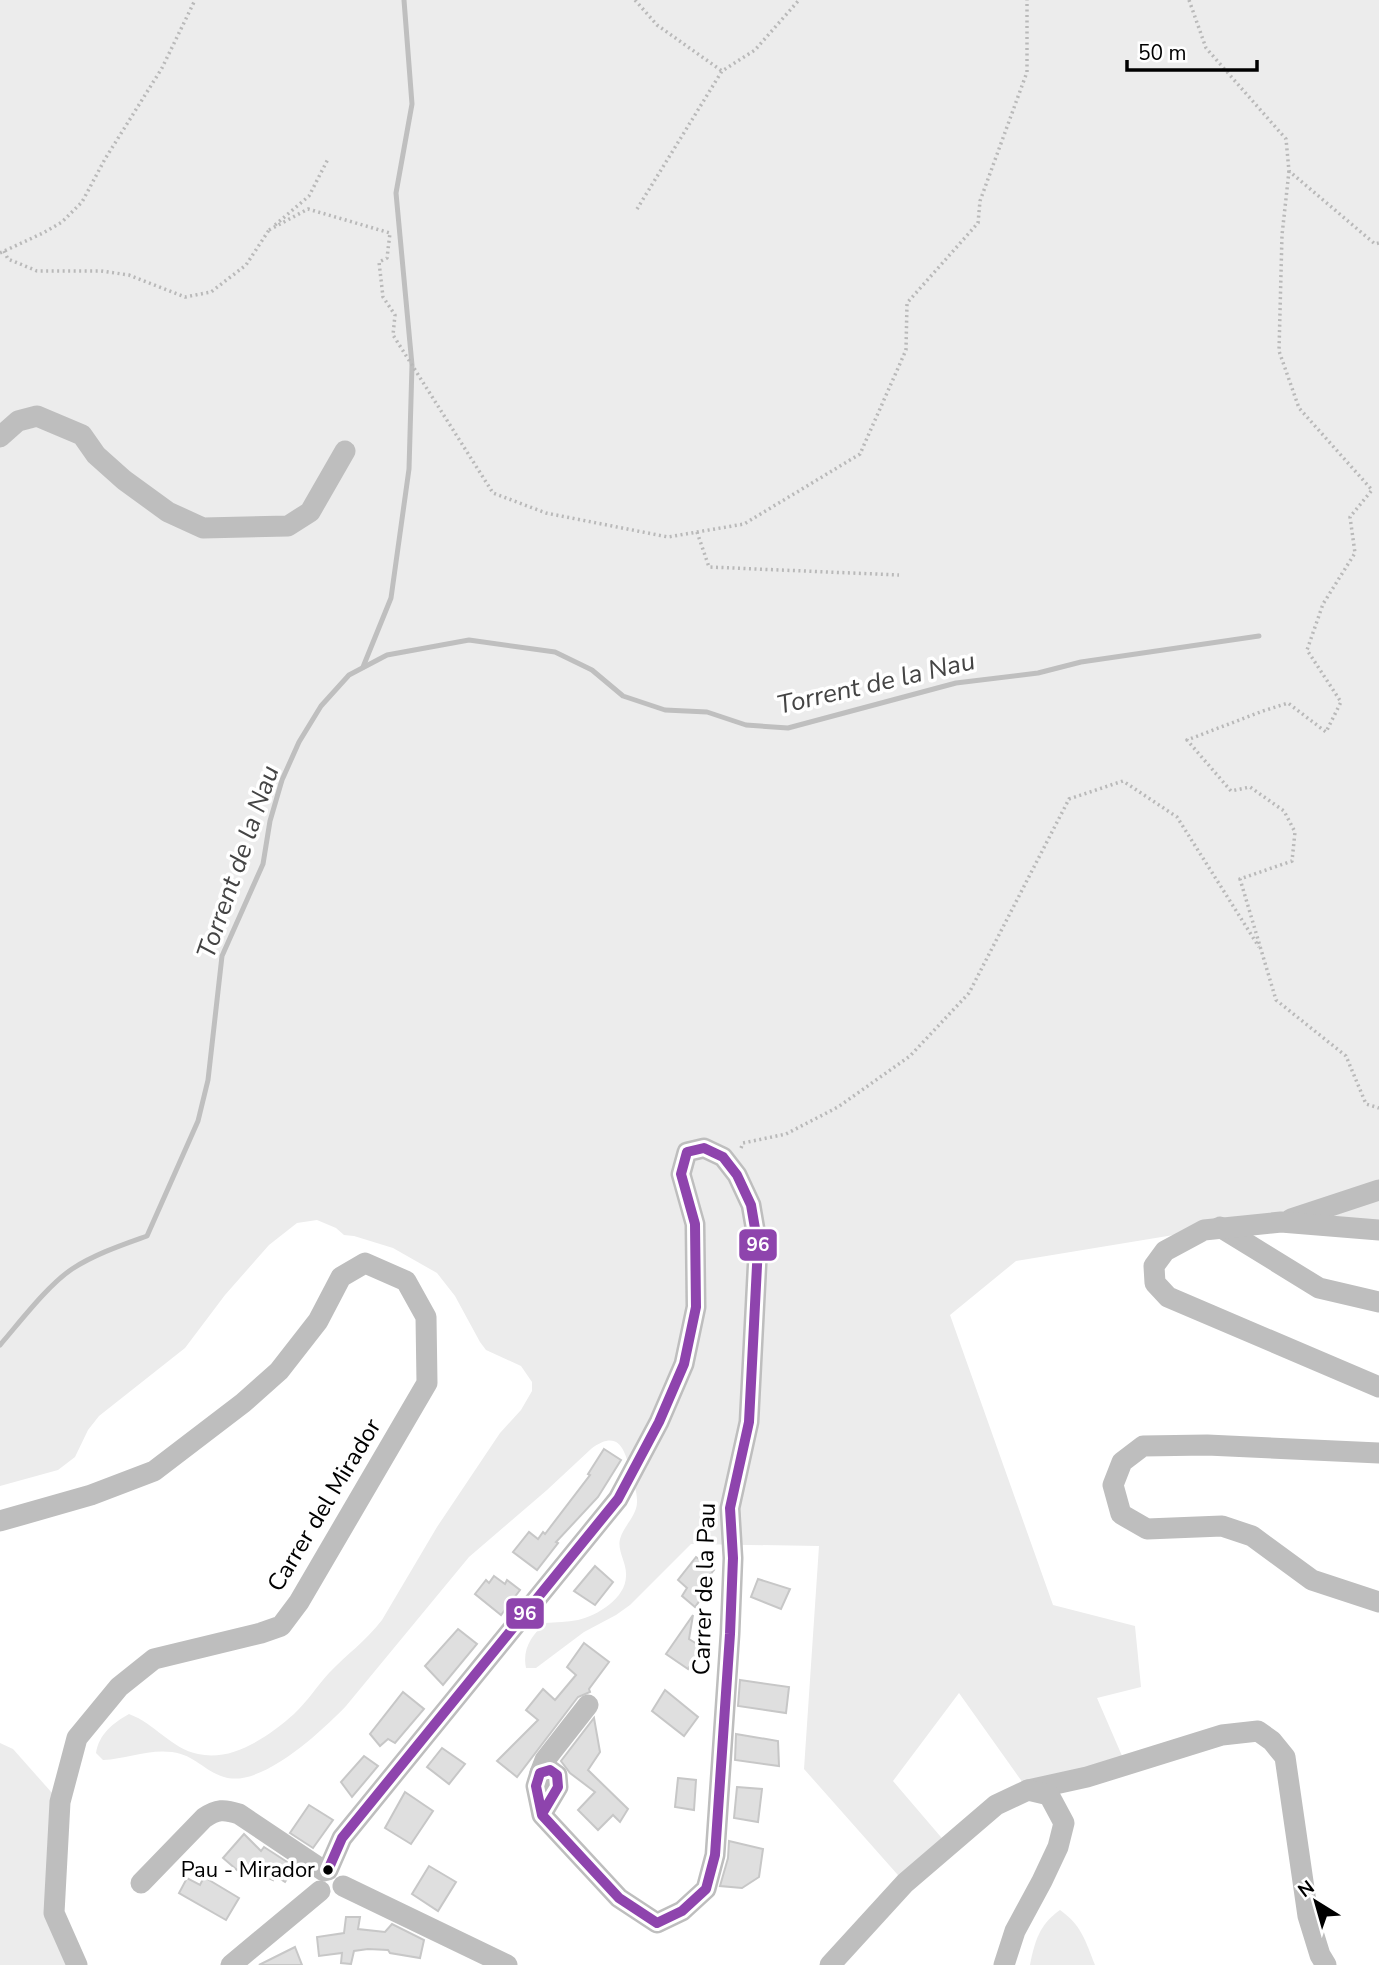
<svg xmlns="http://www.w3.org/2000/svg" width="1379" height="1965" font-family="'Nunito Sans',sans-serif">
<style>
.green{fill:#ececec}
.lines{fill:none;stroke-linecap:round;stroke-linejoin:round}
.stream{stroke:#bfbfbf;stroke-width:5}
.building{fill:#dfdfdf;stroke:#c7c7c7;stroke-width:2}
.path{stroke:#b9b9b9;stroke-width:3.5;stroke-dasharray:2 3.5;stroke-linecap:butt}
.minor{stroke:#bebebe;stroke-width:21}
.bus-1-casing{stroke:#fff;stroke-width:16}
.bus-1{stroke:#8e44ad;stroke-width:10}
.bus-dot{fill:#000;stroke:#fff;stroke-width:2.5}
.labels{text-anchor:middle;dominant-baseline:central;stroke-width:7;stroke-linejoin:round;paint-order:stroke}
.bus-label{font-size:22px;fill:#000;stroke:#fff;text-anchor:end}
.street-label{font-size:24px;fill:#000;stroke:#fff}
.water-label{font-size:26px;font-style:italic;fill:#444;stroke:#fff}
.line-badge{stroke:#fff;stroke-width:2.5}
.badge-label{font-size:19px;text-anchor:middle;font-weight:bold;fill:#fff}
</style>
<rect width="100%" height="100%" fill="#fff"/>
<g class="green">
<path d="M 0,0 L 1379,0 L 1379,1230 L 1204,1230 L 1016,1261 L 950,1315 L 1053,1605 L 1135,1626 L 1141,1687 L 1097,1698 L 1126,1765 L 1028,1790 L 959,1693 L 893,1781 L 946,1843 L 905,1883 L 804,1769 L 819,1546 L 691,1544 L 630,1605 L 616,1615 L 584,1632 L 536,1668 L 526,1668 C 522,1649 532,1635 545,1623 C 556,1622 567,1622 578,1620 C 597,1616 626,1598 626,1576 C 627,1563 617,1551 620,1539 C 624,1525 638,1515 637,1500 C 637,1491 633,1482 631,1474 C 625,1450 619,1428 591,1449 L 547,1490 L 469,1557 L 346,1706 C 323,1730 261,1789 224,1777 C 204,1771 195,1755 172,1752 C 148,1749 126,1759 103,1760 L 96,1753 C 99,1734 113,1723 129,1714 C 154,1723 172,1749 198,1754 C 233,1762 269,1736 294,1714 C 307,1702 317,1686 329,1673 C 346,1655 366,1641 382,1620 L 437,1527 L 500,1433 L 521,1410 L 532,1391 L 532,1382 L 521,1366 L 486,1350 L 480,1342 L 455,1296 L 437,1273 L 393,1248 L 354,1236 L 344,1235 L 336,1228 L 317,1220 L 297,1223 L 269,1245 L 225,1295 L 185,1348 L 99,1416 L 88,1430 L 75,1457 L 58,1470 L 0,1486 Z"/>
<path d="M 0,1743 L 13,1749 L 60,1802 L 55,1915 L 77,1965 L 0,1965 Z"/>
<path d="M 1060,1910 C 1082,1926 1085,1940 1095,1965 L 1030,1965 C 1035,1941 1039,1925 1060,1910 Z"/>
</g>
<g class="lines">
<g class="stream">
<path d="M 363,667 L 391,598 L 409,469 L 412,365 L 396,193 L 412,104 L 404,0"/>
<path d="M 0,1345 C 20,1322 47,1286 72,1269 C 95,1254 122,1245 147,1236 L 198,1121 L 208,1080 L 222,956 L 263,864 L 270,821 L 282,780 L 299,742 L 321,706 L 349,675 L 387,655 L 469,640 L 555,652 L 592,670 L 623,696 L 665,710 L 707,712 L 746,725 L 788,728 L 956,683 L 1038,673 L 1081,662 L 1259,636"/>
</g>
</g>
<g class="building">
<path d="M 604,1449 L 621,1460 L 598,1497 L 556,1542 L 558,1543 L 537,1570 L 513,1552 L 529,1532 L 538,1539 L 543,1532 L 545,1534 L 590,1475 L 588,1474 Z"/>
<path d="M 696,1557 L 714,1570 L 706,1580 L 711,1585 L 695,1607 L 682,1596 L 687,1588 L 678,1580 Z"/>
<path d="M 595,1566 L 613,1582 L 595,1605 L 574,1591 Z"/>
<path d="M 494,1576 L 505,1584 L 507,1580 L 520,1590 L 501,1615 L 475,1594 L 486,1580 L 489,1583 Z"/>
<path d="M 758,1579 L 790,1589 L 781,1609 L 751,1597 Z"/>
<path d="M 693,1615 L 689,1639 L 705,1649 L 692,1669 L 689,1667 L 688,1669 L 666,1654 Z"/>
<path d="M 458,1629 L 477,1644 L 443,1685 L 425,1666 Z"/>
<path d="M 584,1643 L 609,1662 L 589,1689 L 590,1692 L 578,1697 L 517,1777 L 497,1761 L 538,1720 L 526,1710 L 543,1689 L 555,1700 L 576,1675 L 567,1667 Z"/>
<path d="M 740,1680 L 789,1687 L 786,1713 L 738,1706 Z"/>
<path d="M 665,1690 L 698,1717 L 684,1736 L 652,1711 Z"/>
<path d="M 403,1692 L 424,1709 L 395,1743 L 388,1739 L 380,1746 L 370,1734 Z"/>
<path d="M 594,1718 L 600,1752 L 588,1770 L 628,1809 L 620,1822 L 613,1815 L 598,1830 L 578,1810 L 595,1792 L 570,1773 L 561,1761 Z"/>
<path d="M 736,1734 L 778,1741 L 779,1766 L 735,1760 Z"/>
<path d="M 442,1748 L 465,1764 L 449,1784 L 427,1767 Z"/>
<path d="M 364,1756 L 378,1766 L 352,1797 L 341,1782 Z"/>
<path d="M 678,1778 L 696,1780 L 694,1810 L 675,1807 Z"/>
<path d="M 737,1787 L 762,1789 L 758,1822 L 734,1818 Z"/>
<path d="M 405,1792 L 433,1811 L 411,1844 L 385,1828 Z"/>
<path d="M 309,1805 L 333,1820 L 313,1848 L 290,1833 Z"/>
<path d="M 244,1834 L 261,1851 L 264,1847 L 295,1867 L 285,1882 L 274,1875 L 273,1880 L 242,1867 L 237,1870 L 223,1858 Z"/>
<path d="M 729,1841 L 763,1849 L 759,1877 L 742,1888 L 720,1886 L 728,1858 Z"/>
<path d="M 429,1866 L 456,1882 L 438,1911 L 412,1894 Z"/>
<path d="M 204,1877 L 239,1898 L 226,1920 L 179,1893 L 187,1878 L 200,1885 Z"/>
<path d="M 346,1917 L 360,1917 L 358,1929 L 385,1932 L 392,1924 L 424,1940 L 420,1958 L 390,1953 L 388,1950 L 368,1949 L 354,1951 L 351,1964 L 341,1963 L 342,1953 L 319,1956 L 317,1937 L 344,1933 Z"/>
<path d="M 295,1947 L 302,1965 L 259,1965 Z"/>
</g>
<g class="lines">
<g class="path">
<path d="M 635,0 L 657,25 L 722,71"/>
<path d="M 1189,0 L 1206,48 L 1286,139 L 1289,171 L 1375,244 L 1379,243"/>
<path d="M 1289,171 L 1282,235 L 1279,351 L 1299,408 L 1372,490 L 1350,517 L 1355,553 L 1323,604 L 1307,650 L 1341,702 L 1326,732 L 1288,703 L 1263,711 L 1187,740 L 1231,791 L 1250,787 L 1284,811 L 1295,832 L 1292,861 L 1240,879 L 1276,1000 L 1346,1056 L 1366,1104 L 1379,1108"/>
<path d="M 637,209 L 722,71 L 755,50 L 799,0"/>
<path d="M 275,225 L 309,196 L 328,159"/>
<path d="M 269,230 L 308,209 L 390,233 L 387,258 L 379,262 L 383,297 L 395,315 L 393,335 L 493,493 L 546,513 L 668,537 L 744,524 L 860,454 L 906,350 L 907,303 L 978,223 L 980,201 L 1027,72 L 1027,0"/>
<path d="M 4,251 L 8,259 L 37,271 L 101,271 L 129,275 L 185,297 L 211,292 L 246,265 L 269,230"/>
<path d="M 0,253 L 43,233 L 62,222 L 82,202 L 105,159 L 162,68 L 195,0"/>
<path d="M 697,532 L 709,567 L 899,575"/>
<path d="M 741,1148 L 743,1143 L 786,1134 L 838,1107 L 910,1056 L 969,993 L 1069,799 L 1123,781 L 1177,817 L 1259,947"/>
</g>
<g class="minor">
<path d="M 0,437 L 18,421 L 37,416 L 82,435 L 96,455 L 124,480 L 168,512 L 203,528 L 288,526 L 310,512 L 345,451"/>
<path d="M 1291,1219 L 1379,1190"/>
<path d="M 1220,1227 L 1319,1288 L 1379,1302"/>
<path d="M 1379,1230 L 1281,1222 L 1204,1230 L 1165,1251 L 1154,1266 L 1155,1283 L 1168,1297 L 1379,1387"/>
<path d="M 1379,1453 L 1207,1445 L 1143,1446 L 1122,1462 L 1113,1485 L 1121,1514 L 1147,1529 L 1222,1526 L 1252,1536 L 1312,1580 L 1379,1602"/>
<path d="M 0,1521 L 91,1495 L 154,1471 L 243,1403 L 279,1371 L 318,1321 L 341,1277 L 365,1263 L 406,1281 L 426,1317 L 427,1383 L 299,1602 L 281,1626 L 261,1633 L 154,1659 L 119,1687 L 77,1738 L 60,1802 L 54,1913 L 77,1965"/>
<path d="M 540,1773 L 545,1760 L 588,1705"/>
<path d="M 1028,1790 L 1087,1777 L 1222,1735 L 1258,1731 L 1272,1741 L 1285,1757 L 1308,1916 L 1320,1955 L 1326,1965"/>
<path d="M 328,1870 L 342,1838 L 618,1499 L 659,1422 L 684,1364 L 696,1307 L 695,1224 L 681,1174 L 687,1152 L 704,1148 L 723,1157 L 737,1175 L 751,1205 L 758,1246 L 749,1422 L 730,1508 L 733,1558 L 730,1634 L 715,1855 L 706,1889 L 682,1911 L 657,1923 L 619,1898 L 542,1815 L 536,1786 L 540,1773 L 550,1770 L 557,1775 L 558,1787 L 542,1814"/>
<path d="M 141,1883 L 204,1818 C 217,1809 224,1809 239,1814 L 324,1871"/>
<path d="M 343,1886 L 507,1965"/>
<path d="M 231,1965 L 320,1891"/>
<path d="M 830,1965 L 905,1883 L 996,1805 L 1028,1790 L 1049,1795 L 1064,1823 L 1058,1847 L 1042,1881 L 1015,1931 L 1004,1965"/>
</g>
<defs>
<path id="bus-1" d="M 328,1870 L 342,1838 L 618,1499 L 659,1422 L 684,1364 L 696,1307 L 695,1224 L 681,1174 L 687,1152 L 704,1148 L 723,1157 L 737,1175 L 751,1205 L 758,1246 L 749,1422 L 730,1508 L 733,1558 L 730,1634 L 715,1855 L 706,1889 L 682,1911 L 657,1923 L 619,1898 L 542,1815 L 536,1786 L 540,1773 L 550,1770 L 557,1775 L 558,1787 L 542,1814"/>
</defs>
<use href="#bus-1" class="bus-1-casing"/>
<use href="#bus-1" class="bus-1"/>
</g>
<circle class="bus-dot" cx="328" cy="1870" r="6"/>
<g class="labels">
<g class="bus-label">
<text x="315" y="1870">Pau - Mirador</text>
</g>
<g class="street-label">
<text transform="translate(324 1505) rotate(-59)">Carrer del Mirador</text>
<text transform="translate(704 1589) rotate(-88)">Carrer de la Pau</text>
</g>
<g class="water-label">
<text transform="translate(876 683) rotate(-13)">Torrent de la Nau</text>
<text transform="translate(238 862) rotate(-71)">Torrent de la Nau</text>
</g>
</g>
<g class="line-badge">
<rect x="738" y="1228" width="40" height="34" rx="7" fill="#8e44ad"/>
<rect x="505" y="1597" width="40" height="33" rx="7" fill="#8e44ad"/>
</g>
<g class="badge-label">
<text x="758" y="1251">96</text>
<text x="525" y="1620">96</text>
</g>
<g transform="translate(1316 1902) rotate(323)" stroke="#ffffff" stroke-width="5" paint-order="stroke">
<path d="M0-5L12 26L0 18L-12 26Z" fill="#000000"/>
<text y="-10" font-size="19" font-weight="bold" text-anchor="middle" fill="#000000">N</text>
</g>
<path d="M1127 60v10h130v-10" fill="none" stroke="#000000" stroke-width="3.5"/>
<text x="1138" y="60" font-size="21" fill="#000000" stroke="#ffffff" stroke-width="5" paint-order="stroke">50 m</text>
</svg>
